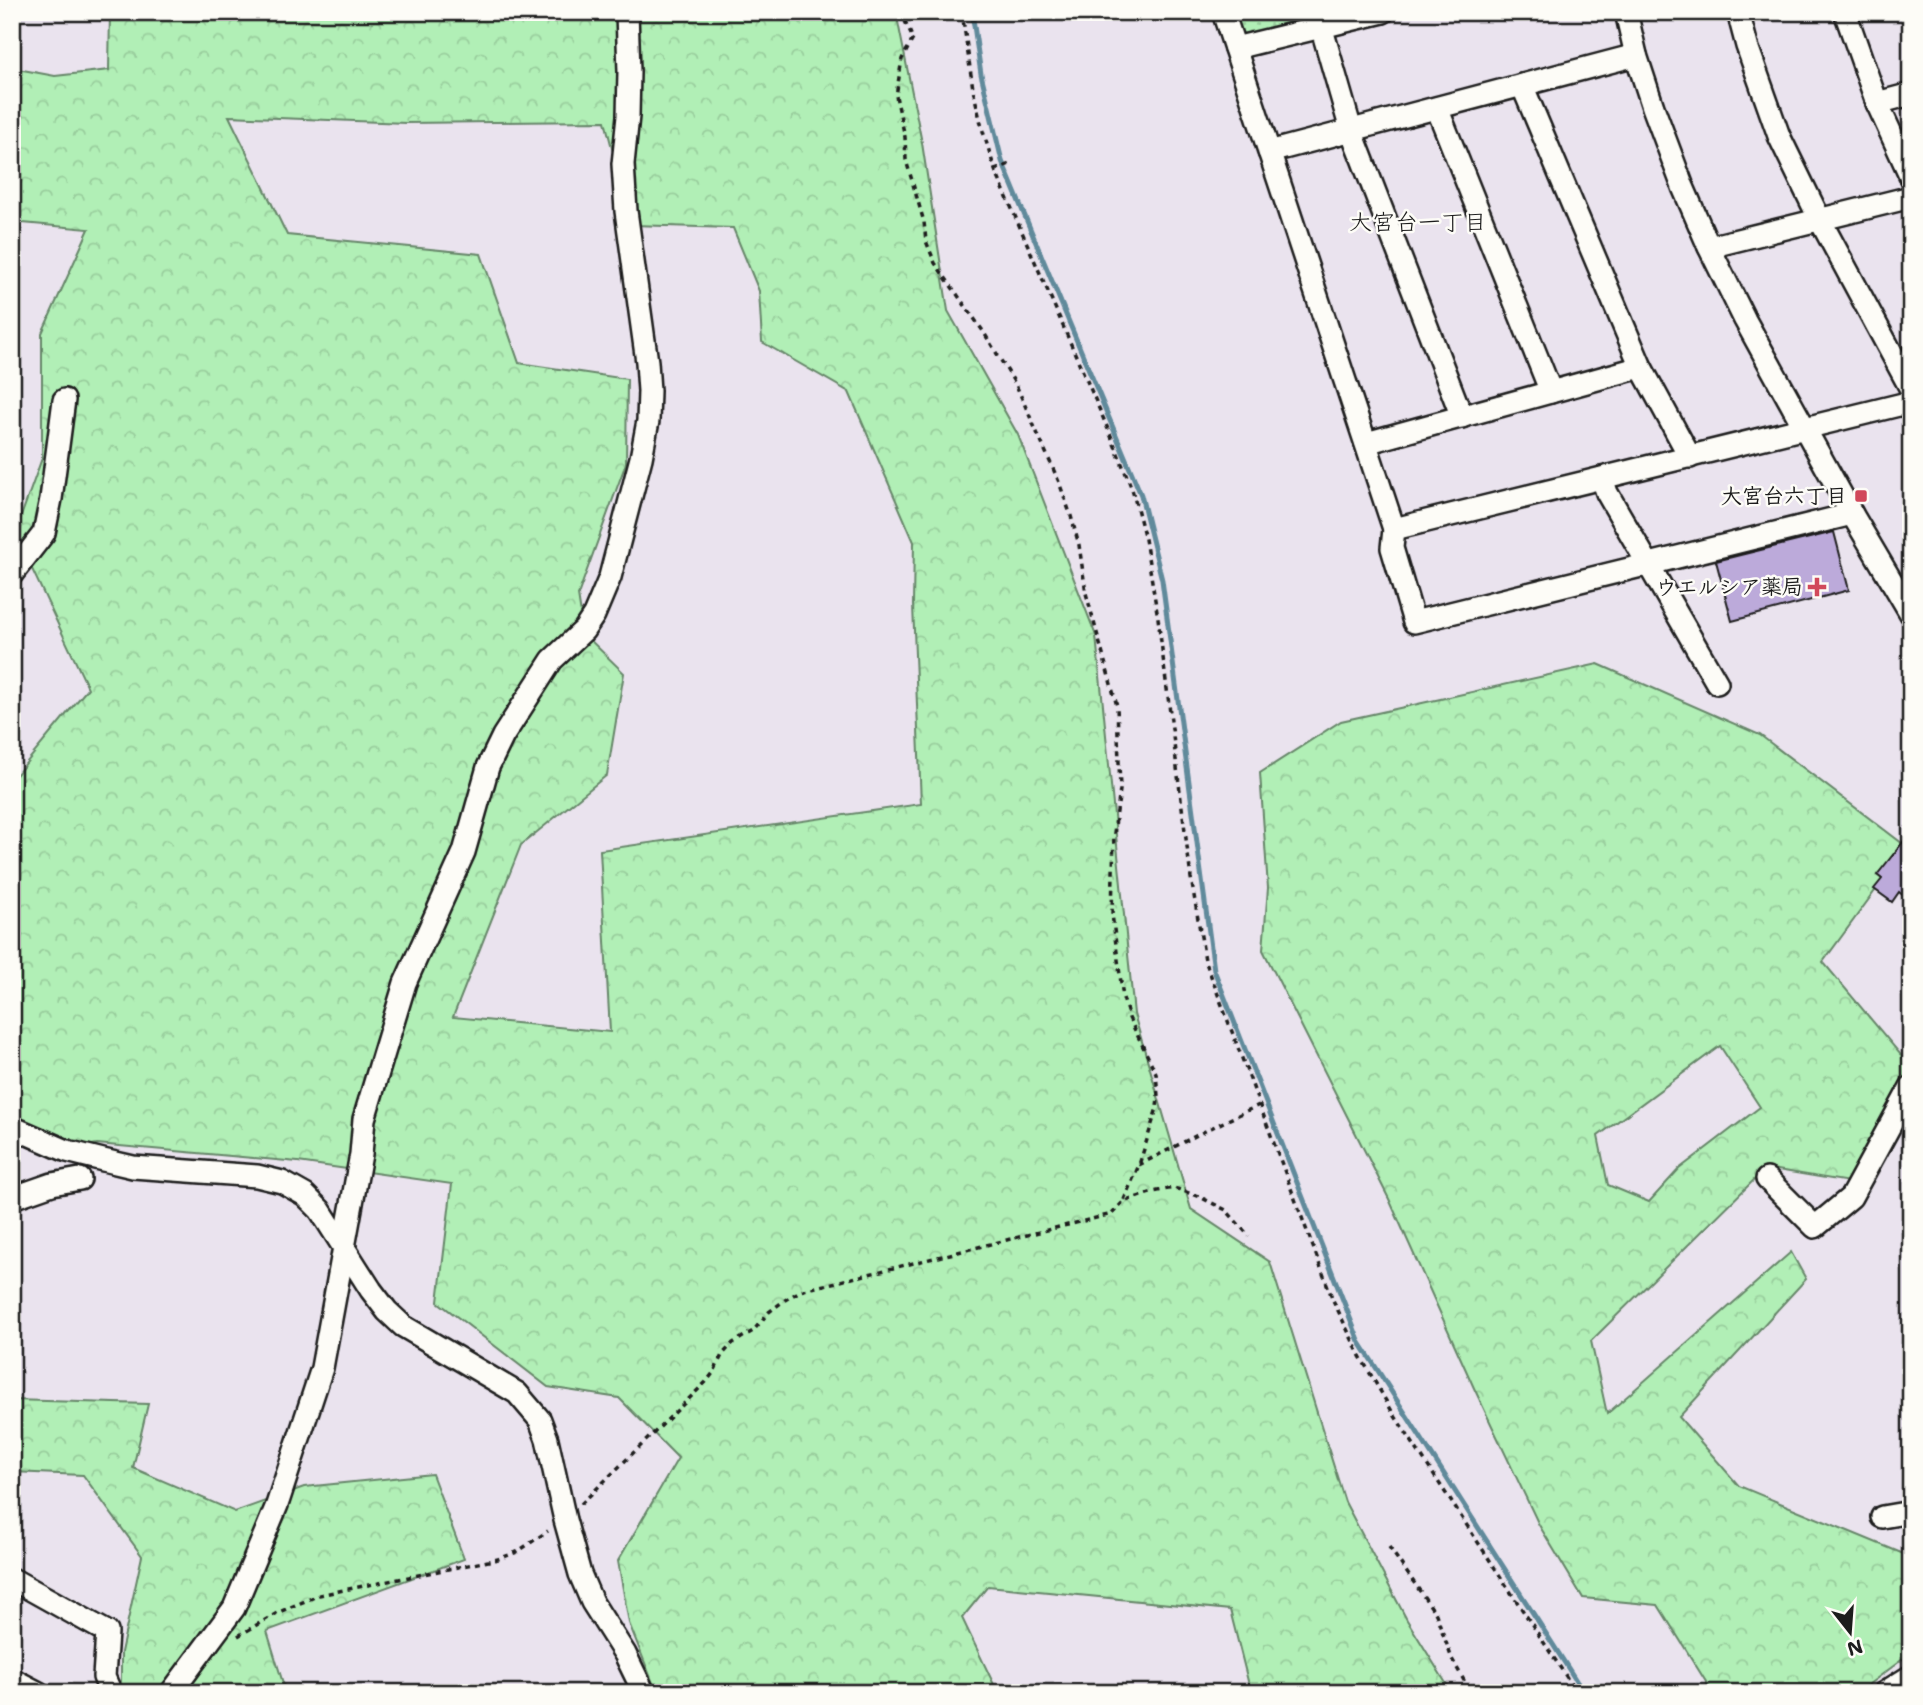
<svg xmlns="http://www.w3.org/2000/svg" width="1923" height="1705" font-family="'Shantell Sans','Klee One',sans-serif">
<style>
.forest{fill:url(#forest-crowns);stroke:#668669;stroke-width:2;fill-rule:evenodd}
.park{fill:url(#park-dots);stroke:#668669;stroke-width:2}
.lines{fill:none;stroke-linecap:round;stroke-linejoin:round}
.stream{stroke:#608a9b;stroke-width:5}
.building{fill:#bcaada;stroke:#1c1c1c;stroke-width:2}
.minor-casing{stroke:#1c1c1c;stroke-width:26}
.path{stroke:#1c1c1c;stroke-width:3.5;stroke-dasharray:5 5;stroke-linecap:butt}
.minor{stroke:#fdfcf7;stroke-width:21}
.poi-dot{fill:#d1495b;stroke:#fdfcf7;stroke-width:2.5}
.labels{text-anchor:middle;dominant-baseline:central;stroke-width:5;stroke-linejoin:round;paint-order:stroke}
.poi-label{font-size:21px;font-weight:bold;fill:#1c1c1c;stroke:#fdfcf7;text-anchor:end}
.neighbourhood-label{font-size:23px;fill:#1c1c1c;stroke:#fdfcf7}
</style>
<defs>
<pattern id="forest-crowns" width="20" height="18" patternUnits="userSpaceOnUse" patternTransform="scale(1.75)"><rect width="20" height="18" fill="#b1efb6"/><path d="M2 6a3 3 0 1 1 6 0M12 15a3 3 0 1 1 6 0" fill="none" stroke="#98cc9c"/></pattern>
<pattern id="park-dots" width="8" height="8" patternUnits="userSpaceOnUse" patternTransform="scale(1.75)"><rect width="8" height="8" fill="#b1efb6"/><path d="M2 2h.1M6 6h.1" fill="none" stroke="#98cc9c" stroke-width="1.8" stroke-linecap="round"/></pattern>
</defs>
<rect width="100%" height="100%" fill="#eae3ee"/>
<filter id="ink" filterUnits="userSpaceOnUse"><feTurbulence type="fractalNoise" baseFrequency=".0143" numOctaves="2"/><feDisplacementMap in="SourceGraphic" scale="14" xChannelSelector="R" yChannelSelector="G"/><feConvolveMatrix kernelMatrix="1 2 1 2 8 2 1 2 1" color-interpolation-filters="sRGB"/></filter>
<g filter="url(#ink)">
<g class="forest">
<path d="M 110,12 L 896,12 L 922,143 L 948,311 L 1018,435 L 1096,636 L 1134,1014 L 1191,1209 L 1270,1262 L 1345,1502 L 1407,1620 L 1452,1693 L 1251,1693 L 1230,1610 L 988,1586 L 962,1618 L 998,1693 L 657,1693 L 629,1623 L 618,1561 L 678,1458 L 619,1398 L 548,1387 L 438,1302 L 452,1184 L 298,1162 L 97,1144 L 47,1154 L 12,1129 L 12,780 L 88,688 L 15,533 L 42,458 L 42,333 L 89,229 L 12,222 L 12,68 L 55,76 L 109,70 ZM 229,116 L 406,123 L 605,121 L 632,225 L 733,228 L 759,291 L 762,342 L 849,392 L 914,542 L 913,605 L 921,804 L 600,850 L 610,1032 L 453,1017 L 521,845 L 607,775 L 624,673 L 584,634 L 578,595 L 626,463 L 627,379 L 519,363 L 481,254 L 287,235 Z"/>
<path d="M 1598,664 L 1760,735 L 1907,847 L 1823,962 L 1911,1067 L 1911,1074 L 1855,1183 L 1766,1168 L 1591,1341 L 1607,1414 L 1791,1252 L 1806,1279 L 1679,1417 L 1739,1486 L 1911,1557 L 1911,1653 L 1857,1693 L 1713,1693 L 1658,1605 L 1583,1598 L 1539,1525 L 1474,1388 L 1389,1199 L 1263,950 L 1268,888 L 1260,773 L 1341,721 ZM 1720,1046 L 1760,1107 L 1679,1169 L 1649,1202 L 1608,1185 L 1598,1136 Z"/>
<path d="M 12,1400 L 148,1404 L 133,1468 L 235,1512 L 304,1487 L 432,1474 L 464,1559 L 267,1631 L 286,1693 L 121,1693 L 121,1652 L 142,1556 L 83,1475 L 12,1472 Z"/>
</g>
<path class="park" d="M 1228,12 L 1314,12 L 1311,20 L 1250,37 L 1234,29 Z"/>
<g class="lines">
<path class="stream" d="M 972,12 L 981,74 L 1002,161 L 1141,495 L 1162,580 L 1214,970 L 1359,1341 L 1584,1693"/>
</g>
<g class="building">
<path d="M 1834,532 L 1849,590 L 1732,621 L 1716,561 Z"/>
<path d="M 1911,832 L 1911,902 L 1899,892 L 1892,902 L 1874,889 L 1882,879 L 1877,875 Z"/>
</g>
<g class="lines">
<defs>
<g id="minor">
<path d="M 1223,12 L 1394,529 L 1392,548 L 1414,622 L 1852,514"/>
<path d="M 1317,12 L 1351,130 L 1462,417"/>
<path d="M 1626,12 L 1636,55 L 1653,107 L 1683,187 L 1709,247 L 1745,320 L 1852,514 L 1911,614"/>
<path d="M 1738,12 L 1747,46 L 1779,136 L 1820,220 L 1911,389"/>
<path d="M 1845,12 L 1877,103 L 1911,177"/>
<path d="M 1235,48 L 1383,12"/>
<path d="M 1522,85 L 1641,367 L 1690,457"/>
<path d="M 1877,103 L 1911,94"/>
<path d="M 1437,108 L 1551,392"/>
<path d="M 1269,152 L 1636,55"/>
<path d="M 1709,247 L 1911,197"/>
<path d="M 1366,443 L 1641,367"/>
<path d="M 1602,478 L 1607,493 L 1717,683"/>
<path d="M 1394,529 L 1911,402"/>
<path d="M 12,574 L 44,533 L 51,499 L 64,400"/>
<path d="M 12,1127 L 67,1151 L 103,1160 L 133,1167 L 257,1176 L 282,1182 L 305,1195 L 320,1210 L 371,1290 L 387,1311 L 403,1326 L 517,1393 L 540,1420 L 547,1439 L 565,1520 L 580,1574 L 592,1602 L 625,1654 L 644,1693"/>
<path d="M 1767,1179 L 1815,1227 L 1851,1197 L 1911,1087"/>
<path d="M 12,1198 L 52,1184 L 80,1179"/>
<path d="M 1882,1517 L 1911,1512"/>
<path d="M 12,1579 L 107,1632 L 104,1677 L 111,1693"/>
<path d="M 12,1679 L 39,1693"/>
<path d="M 171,1693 L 234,1608 L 277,1505 L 322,1368 L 361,1154 L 364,1119 L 405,983 L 464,852 L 488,767 L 503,736 L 552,660 L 584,630 L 594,615 L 610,577 L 641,458 L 648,421 L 649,391 L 647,362 L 626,211 L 623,164 L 628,116 L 629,72 L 627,12"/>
<path d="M 1884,1693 L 1911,1676"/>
</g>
</defs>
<use href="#minor" class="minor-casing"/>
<g class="path">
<path d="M 901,12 L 913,39 L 902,59 L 896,96 L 905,137 L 906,160 L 924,222 L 926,241 L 935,263 L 983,331 L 1016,385 L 1059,482 L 1071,516 L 1079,545 L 1086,593 L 1117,706 L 1120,790 L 1114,833 L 1112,914 L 1123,998 L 1129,1018 L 1156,1073 L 1158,1096 L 1157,1108 L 1139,1165 L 1123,1202"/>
<path d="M 962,12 L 973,89 L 982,128 L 995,170 L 1111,436 L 1132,489 L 1145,539 L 1158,618 L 1191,878 L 1205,960 L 1333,1300 L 1360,1356 L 1393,1413 L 1577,1693"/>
<path d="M 995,170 L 1012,163"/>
<path d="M 1139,1165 L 1209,1129 L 1259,1105"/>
<path d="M 581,1504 L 706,1382 L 714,1372 L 722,1355 L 733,1343 L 753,1331 L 769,1312 L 785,1300 L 800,1291 L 1112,1214 L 1123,1202 L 1153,1192 L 1174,1188 L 1198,1196 L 1226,1210 L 1249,1236"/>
<path d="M 1389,1547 L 1436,1614 L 1452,1659 L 1471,1693"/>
<path d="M 238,1636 L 277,1613 L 319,1595 L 498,1559 L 517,1552 L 548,1531"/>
</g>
<use href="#minor" class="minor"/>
</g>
</g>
<g class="poi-dot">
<rect x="1854" y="489" width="14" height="14" rx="3.5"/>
<path d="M1813.5 576.5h7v7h7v7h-7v7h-7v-7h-7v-7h7z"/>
</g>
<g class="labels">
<g class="poi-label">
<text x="1847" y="496">大宮台六丁目</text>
<text x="1803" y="587">ウエルシア薬局</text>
</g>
<g class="neighbourhood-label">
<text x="1418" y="222">大宮台一丁目</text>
</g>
</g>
<rect width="1923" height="1705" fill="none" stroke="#fdfcf7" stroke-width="42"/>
<rect x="21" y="21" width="1881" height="1663" fill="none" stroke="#1c1c1c" stroke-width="2.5" filter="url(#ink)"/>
<g transform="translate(1850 1632) rotate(163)" stroke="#fdfcf7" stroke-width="5" paint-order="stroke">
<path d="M0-5L12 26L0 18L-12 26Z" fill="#1c1c1c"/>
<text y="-10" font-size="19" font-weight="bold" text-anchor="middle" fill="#1c1c1c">N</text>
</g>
</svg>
